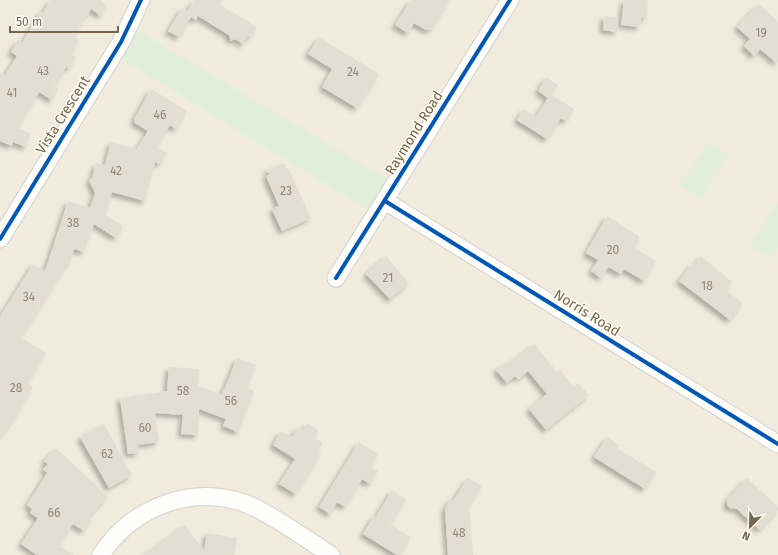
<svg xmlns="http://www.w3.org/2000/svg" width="778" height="555" font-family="'Fira Sans',sans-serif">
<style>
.residential{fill:#f1ebdd}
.green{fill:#e1efda}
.building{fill:#e3ded4;filter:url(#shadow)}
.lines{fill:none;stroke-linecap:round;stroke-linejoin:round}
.minor-casing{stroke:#d5d2ca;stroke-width:19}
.minor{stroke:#fefefd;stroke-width:17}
.cycleway-casing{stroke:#fefcf2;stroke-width:6}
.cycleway{stroke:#0057b8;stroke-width:4}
.labels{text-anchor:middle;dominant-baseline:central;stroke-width:3;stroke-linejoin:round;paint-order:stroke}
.number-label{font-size:12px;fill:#948672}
.street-label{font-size:14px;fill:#77664e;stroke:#fefcf2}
</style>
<defs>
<filter id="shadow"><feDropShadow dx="-3.5" dy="3.5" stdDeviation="2" flood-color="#0004"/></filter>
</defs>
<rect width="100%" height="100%" fill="#f8f6ef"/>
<rect class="residential" x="0" y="0" width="778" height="555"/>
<g class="green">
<path d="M 129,25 L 396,184 L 376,215 L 113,54 Z"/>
<path d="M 708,142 L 728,154 L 701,198 L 681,186 Z"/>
<path d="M 778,202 L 778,247 L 771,259 L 750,246 Z"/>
</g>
<g class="building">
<path d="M 50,0 L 100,0 L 107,5 L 101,16 L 91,9 L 87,16 L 86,15 L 74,37 L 79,40 L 71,54 L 76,57 L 69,69 L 66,67 L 54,86 L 58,89 L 52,100 L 39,92 L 17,128 L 31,134 L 26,147 L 13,142 L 12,146 L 0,141 L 0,72 L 5,75 L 17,56 L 11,52 L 18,40 L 22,43 L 41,11 L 43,13 Z"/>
<path d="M 194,0 L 223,0 L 220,5 L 257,27 L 250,37 L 248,36 L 243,44 L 235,39 L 231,41 L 229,35 L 198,16 L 196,20 L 191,17 L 179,37 L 168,31 L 182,8 L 187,11 Z"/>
<path d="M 411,0 L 450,0 L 431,29 L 426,30 L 414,23 L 408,33 L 395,25 Z"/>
<path d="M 624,0 L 648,0 L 646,18 L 641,18 L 640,27 L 621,25 Z"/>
<path d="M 759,4 L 778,22 L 778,64 L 760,49 L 754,56 L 744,46 L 750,39 L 737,27 Z"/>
<path d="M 604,16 L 618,18 L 617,32 L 603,30 Z"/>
<path d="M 319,37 L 379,74 L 357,108 L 322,87 L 332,69 L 308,54 Z"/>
<path d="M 546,77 L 558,85 L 552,95 L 574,109 L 566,121 L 561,118 L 547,139 L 517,120 L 524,109 L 536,117 L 548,98 L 538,91 Z"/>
<path d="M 151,89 L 187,111 L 176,129 L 170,125 L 157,147 L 167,153 L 160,164 L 155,162 L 145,201 L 112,192 L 106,215 L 123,226 L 116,238 L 94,224 L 84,252 L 74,249 L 69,264 L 67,264 L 21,338 L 46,353 L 27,383 L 33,387 L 12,422 L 0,438 L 0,317 L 33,264 L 45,271 L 68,201 L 90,208 L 95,193 L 89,180 L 92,178 L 96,163 L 105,165 L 111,142 L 137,149 L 148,131 L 135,123 L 134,119 Z"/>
<path d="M 284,163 L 286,168 L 288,168 L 311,218 L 282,231 L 272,209 L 279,206 L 266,176 L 269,175 L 267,170 Z"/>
<path d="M 607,216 L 640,237 L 634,248 L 656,261 L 644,281 L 624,269 L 621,274 L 608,267 L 601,278 L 591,271 L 598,260 L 586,253 Z"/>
<path d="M 386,256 L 409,283 L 390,299 L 366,274 Z"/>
<path d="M 701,256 L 732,282 L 726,290 L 743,303 L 730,320 L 679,281 L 692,264 L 694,265 Z"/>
<path d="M 534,344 L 557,372 L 560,370 L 573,387 L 578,383 L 589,395 L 546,430 L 529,409 L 547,394 L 528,371 L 518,379 L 515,376 L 507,383 L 496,370 L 507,362 L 509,364 Z"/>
<path d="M 237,358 L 256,365 L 247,388 L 254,391 L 238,432 L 223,426 L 226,419 L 199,409 L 198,435 L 181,434 L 183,415 L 155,413 L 159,442 L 138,445 L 139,453 L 128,454 L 120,398 L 167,391 L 169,367 L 199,369 L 198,386 L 221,395 L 224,388 L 225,388 Z"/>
<path d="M 307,423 L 319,430 L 315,438 L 323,443 L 318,451 L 321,453 L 296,494 L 279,484 L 295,459 L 273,445 L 281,431 L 292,437 L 298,427 L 303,430 Z"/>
<path d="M 104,424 L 132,475 L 109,488 L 80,437 Z"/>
<path d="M 607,437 L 619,445 L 617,448 L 656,472 L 645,489 L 594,457 Z"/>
<path d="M 359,442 L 378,454 L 371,467 L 378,471 L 370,484 L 362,479 L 345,507 L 337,502 L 330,514 L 319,507 Z"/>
<path d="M 56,448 L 108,496 L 89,517 L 92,518 L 84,531 L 73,524 L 59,546 L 74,555 L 37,555 L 21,544 L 38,518 L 30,513 L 32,509 L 27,505 L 47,473 L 43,469 L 48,464 L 44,461 Z"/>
<path d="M 468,478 L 482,486 L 469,505 L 473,555 L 448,555 L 445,509 L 451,499 L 453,501 Z"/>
<path d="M 747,478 L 778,507 L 778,510 L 760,530 L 737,509 L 730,508 L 727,505 L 727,500 Z"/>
<path d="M 392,490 L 406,499 L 390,524 L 411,537 L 400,555 L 397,555 L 363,534 L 374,516 L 376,517 Z"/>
<path d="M 185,525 L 204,550 L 207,533 L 237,538 L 234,555 L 145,555 Z"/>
</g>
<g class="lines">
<defs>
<g id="minor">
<path d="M 385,201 L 778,444"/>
<path d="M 0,239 L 121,42 L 141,0"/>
<path d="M 336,278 L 510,0"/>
<path d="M 101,555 C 133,504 201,481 256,508 C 282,522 307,539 331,555"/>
</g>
</defs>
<use href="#minor" class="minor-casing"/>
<use href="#minor" class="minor"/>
<defs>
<g id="cycleway">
<path d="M 385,201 L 778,444"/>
<path d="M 0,239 L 121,42 L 141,0"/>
<path d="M 336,278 L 510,0"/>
</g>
</defs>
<use href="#cycleway" class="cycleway-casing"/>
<use href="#cycleway" class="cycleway"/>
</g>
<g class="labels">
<g class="number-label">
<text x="761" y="33">19</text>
<text x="43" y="71">43</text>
<text x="353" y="72">24</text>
<text x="12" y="93">41</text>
<text x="160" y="115">46</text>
<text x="116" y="171">42</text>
<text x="286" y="191">23</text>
<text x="73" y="223">38</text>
<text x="613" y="250">20</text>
<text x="388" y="278">21</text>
<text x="707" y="286">18</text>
<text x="29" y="297">34</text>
<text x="16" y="388">28</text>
<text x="183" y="391">58</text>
<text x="231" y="401">56</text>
<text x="145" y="428">60</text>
<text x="107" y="454">62</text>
<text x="54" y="513">66</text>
<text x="459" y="533">48</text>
</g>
<g class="street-label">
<text transform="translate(63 115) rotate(-58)">Vista Crescent</text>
<text transform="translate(414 133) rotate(-58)">Raymond Road</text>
<text transform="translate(587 313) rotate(32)">Norris Road</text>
</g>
</g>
<g transform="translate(750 527) rotate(203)" stroke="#fefcf2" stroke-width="3" paint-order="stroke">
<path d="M0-3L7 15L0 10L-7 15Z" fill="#77664e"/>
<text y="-6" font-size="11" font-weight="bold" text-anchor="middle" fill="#77664e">N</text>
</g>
<path d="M10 26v6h108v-6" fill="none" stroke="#77664e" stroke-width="2"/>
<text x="16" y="26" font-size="12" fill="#77664e" stroke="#fefcf2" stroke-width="3" paint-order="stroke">50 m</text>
</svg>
